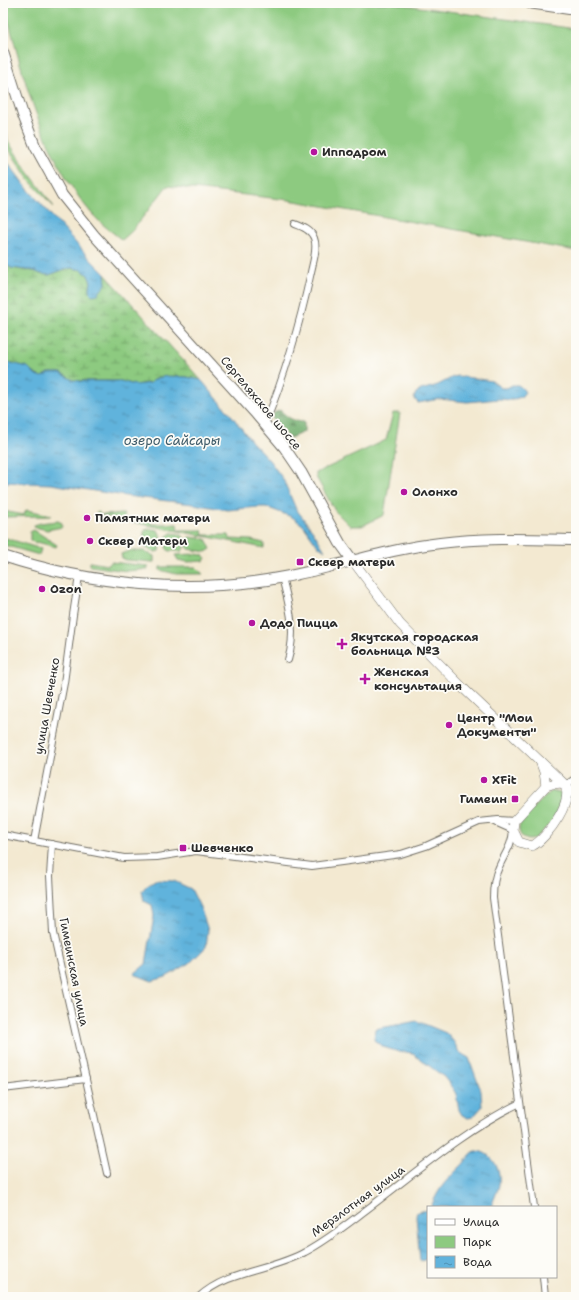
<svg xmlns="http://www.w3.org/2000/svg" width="579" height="1300" font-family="'Shantell Sans',sans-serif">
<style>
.green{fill:#8dca80;stroke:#5c7a56}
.forest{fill:url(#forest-firs);stroke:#4e6c4c}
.wetland{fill:url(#wetland-marsh);stroke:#5c7a56}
.water{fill:url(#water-ripples);stroke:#466f84}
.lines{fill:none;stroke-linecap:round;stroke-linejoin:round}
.street-casing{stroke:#716e65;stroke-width:8}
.secondary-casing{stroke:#716e65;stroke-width:10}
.primary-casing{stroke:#716e65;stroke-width:12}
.street{stroke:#fff;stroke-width:6}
.secondary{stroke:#fff;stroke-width:9}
.primary{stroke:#fff;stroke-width:10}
.poi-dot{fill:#b5179e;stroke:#fdfcf7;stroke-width:1.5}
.labels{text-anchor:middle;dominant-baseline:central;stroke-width:3.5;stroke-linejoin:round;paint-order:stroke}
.poi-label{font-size:12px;font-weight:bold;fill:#2b2b2b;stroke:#fdfcf7;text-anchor:start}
.street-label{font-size:12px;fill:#2b2b2b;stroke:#fdfcf7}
.water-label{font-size:13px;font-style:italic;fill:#3e5b69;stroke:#fdfcf7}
</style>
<defs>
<pattern id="forest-firs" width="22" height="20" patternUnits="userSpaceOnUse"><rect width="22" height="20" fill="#72ae6e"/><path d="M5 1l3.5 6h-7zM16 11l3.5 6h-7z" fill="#5e8e5b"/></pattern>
<pattern id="wetland-marsh" width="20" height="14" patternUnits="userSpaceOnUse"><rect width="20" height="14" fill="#8dca80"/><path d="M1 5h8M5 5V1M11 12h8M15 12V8" fill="none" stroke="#73a469"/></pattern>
<pattern id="water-ripples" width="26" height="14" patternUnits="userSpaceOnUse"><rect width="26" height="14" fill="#61b3dc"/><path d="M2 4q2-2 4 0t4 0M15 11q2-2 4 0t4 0" fill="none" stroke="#5092b3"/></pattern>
</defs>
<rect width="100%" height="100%" fill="#fdfcf7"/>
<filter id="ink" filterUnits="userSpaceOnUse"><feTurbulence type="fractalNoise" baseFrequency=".025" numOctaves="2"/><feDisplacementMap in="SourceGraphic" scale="8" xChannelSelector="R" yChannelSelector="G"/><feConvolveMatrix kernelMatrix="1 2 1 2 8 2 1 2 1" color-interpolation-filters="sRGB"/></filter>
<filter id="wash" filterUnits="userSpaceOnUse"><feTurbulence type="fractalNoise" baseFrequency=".012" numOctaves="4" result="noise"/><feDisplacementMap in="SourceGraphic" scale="16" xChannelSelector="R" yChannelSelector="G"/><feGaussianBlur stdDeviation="0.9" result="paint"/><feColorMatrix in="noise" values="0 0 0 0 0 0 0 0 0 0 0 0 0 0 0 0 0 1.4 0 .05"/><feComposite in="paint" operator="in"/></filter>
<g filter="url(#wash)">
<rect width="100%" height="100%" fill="#f3e9d1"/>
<g class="green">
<path d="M 4,3 L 391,3 L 576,29 L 576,251 L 289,200 L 167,186 L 132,231 L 122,240 C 112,232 101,224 92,214 C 42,155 23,77 4,3 Z"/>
<path d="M 3,111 L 5,114 L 5,125 L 8,141 L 22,163 L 54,207 L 29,180 L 6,145 L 3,139 Z"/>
<path d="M 393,413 L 400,413 L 384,515 L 362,526 L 350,526 L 335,511 L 316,477 L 316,473 L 386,440 Z"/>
<path d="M 26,510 L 52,515 L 51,516 L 3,517 L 3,511 L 24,515 Z"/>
<path d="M 99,512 L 100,515 L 124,514 L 124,519 L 150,519 L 151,524 L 177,524 L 178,530 L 202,530 L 203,535 L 229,535 L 230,539 L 251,540 L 264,543 L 264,548 L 97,515 L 96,513 Z"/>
<path d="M 58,521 L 62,523 L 62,527 L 47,530 L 35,527 L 34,525 C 42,522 49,522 58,521 Z"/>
<path d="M 151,529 L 158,530 C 162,538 162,543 159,551 L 155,552 L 146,548 L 144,533 L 145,530 Z"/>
<path d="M 34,530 L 57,545 L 56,547 L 37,542 L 35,543 L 30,540 L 30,532 Z"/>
<path d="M 171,533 L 179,534 L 184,537 L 182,542 L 184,548 L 182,551 L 169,551 L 166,548 L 168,541 L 166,537 Z"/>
<path d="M 189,537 L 206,539 L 211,549 L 206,552 L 188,549 L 185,543 Z"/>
<path d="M 6,538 L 41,549 L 39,555 L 4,545 Z"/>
<path d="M 130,551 L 143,551 L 154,556 L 154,562 L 152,562 L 126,560 L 122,558 L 121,554 Z"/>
<path d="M 195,554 L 203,555 L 206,558 L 204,561 L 187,562 L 178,560 L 175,555 Z"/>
<path d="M 90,562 L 107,565 L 111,562 L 148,566 L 148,569 L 127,571 L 90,566 Z"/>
<path d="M 160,567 L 196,567 L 203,574 L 176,574 L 160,570 Z"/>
<path d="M 552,791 L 560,792 L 563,794 L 565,809 L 536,838 C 532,840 528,841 524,838 C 519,835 518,829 520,824 C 523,818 546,795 552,791 Z"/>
</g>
<path class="forest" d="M 280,410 C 287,417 294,422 304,422 L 304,432 L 290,438 L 288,437 L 272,418 L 274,413 Z"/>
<path class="wetland" d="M 3,262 L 11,268 L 34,271 L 41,274 L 49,275 L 65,269 L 72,268 L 82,270 L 88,275 L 91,282 L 89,292 L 106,284 L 105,274 L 201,380 L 187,377 L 157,378 L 150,383 L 135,385 L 121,381 L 80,381 L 73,380 L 61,373 L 49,373 L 42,377 L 36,375 L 28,367 L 3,361 Z"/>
<g class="water">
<path d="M 3,156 L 27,188 L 92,261 L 105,274 L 106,284 L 98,294 L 92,295 L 89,292 L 91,282 L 88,275 L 82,270 L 72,268 L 65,269 L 49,275 L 41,274 L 34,271 L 11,268 L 3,262 Z"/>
<path d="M 3,361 L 28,367 L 36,375 L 42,377 L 49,373 L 61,373 L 73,380 L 80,381 L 121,381 L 135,385 L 150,383 L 157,378 L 167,376 L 187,377 L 201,380 L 232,416 L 252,442 L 269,460 L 283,479 L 296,509 L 313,531 L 325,551 L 318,546 L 303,525 L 292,517 L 266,507 L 258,507 L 228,510 L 193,504 L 126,496 L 51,484 L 3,482 Z"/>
<path d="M 458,376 L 492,381 L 501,388 L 507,388 L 512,385 L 518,385 L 522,388 L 525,392 L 521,397 L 511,400 L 499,399 L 467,402 L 439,399 L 418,403 L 414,398 L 416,393 L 421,390 L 438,385 L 453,377 Z"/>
<path d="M 155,880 L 174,881 L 191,889 L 200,907 L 208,930 L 206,947 L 190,963 L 166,977 L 152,981 L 134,974 L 146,964 L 154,916 L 152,905 L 144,901 L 142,891 L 147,885 Z"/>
<path d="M 417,1021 L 446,1033 L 454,1042 L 459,1052 L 469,1058 L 481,1091 L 482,1107 L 473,1117 L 468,1118 L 462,1115 L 459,1110 L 456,1094 L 453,1089 L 444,1077 L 412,1053 L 406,1052 L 399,1052 L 383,1047 L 374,1040 L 375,1029 Z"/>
<path d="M 476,1151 C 494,1152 503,1173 498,1189 C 496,1195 493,1201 491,1207 L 431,1207 C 440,1185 447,1180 463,1164 C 468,1159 470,1153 476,1151 Z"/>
<path d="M 428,1210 L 428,1259 L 420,1261 L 416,1216 L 417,1212 Z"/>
</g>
</g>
<g filter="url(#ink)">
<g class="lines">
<defs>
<g id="street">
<path d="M 265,424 C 285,375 300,323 311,272 C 313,262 318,248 314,238 C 311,230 303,227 295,224"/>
<path d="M 282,577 C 289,606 297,630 288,660"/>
<path d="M 566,785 L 576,778"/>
<path d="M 493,821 L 513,830 C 512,846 505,853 499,867 C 494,877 493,887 493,898 L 534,1207"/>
<path d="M 3,835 L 124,858 L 157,857 L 196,851 L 312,866 L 401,854 L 426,846 L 479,822 L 498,820 L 514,821"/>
<path d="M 34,841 L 64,683 L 73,615 L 79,576"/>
<path d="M 52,844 L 50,876 L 53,933 L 107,1173"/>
<path d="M 3,1089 L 86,1079"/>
<path d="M 543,1277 L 545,1297"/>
<path d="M 199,1297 C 228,1270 272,1271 305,1252 C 324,1242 341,1229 358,1216 C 411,1177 460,1132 520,1103"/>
</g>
<g id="secondary">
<path d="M 353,561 L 400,624 L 463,688 L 576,795"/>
<path d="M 540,761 L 544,772 L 546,786"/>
<path d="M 562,783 C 579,795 546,840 532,846 L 519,842 L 513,830 L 514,821 L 546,786 L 552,784 Z"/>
</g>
<g id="primary">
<path d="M 529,3 L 576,10"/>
<path d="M 3,52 L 23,115 L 35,146 L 62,195 L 94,235 L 256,414 L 284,447 L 301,472 L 340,543 L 353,561"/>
<path d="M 3,556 C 91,585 193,595 284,577 C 336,567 387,549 440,543 C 485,537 531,539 576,540"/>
</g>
</defs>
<use href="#street" class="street-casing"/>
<use href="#secondary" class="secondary-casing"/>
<use href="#primary" class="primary-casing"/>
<use href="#street" class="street"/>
<use href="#secondary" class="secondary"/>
<use href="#primary" class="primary"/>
</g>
</g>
<g class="poi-dot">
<circle cx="314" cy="152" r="4"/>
<circle cx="404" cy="492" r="4"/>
<circle cx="87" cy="518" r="4"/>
<circle cx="90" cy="541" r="4"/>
<rect x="296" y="558" width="8" height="8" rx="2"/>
<circle cx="42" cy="589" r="4"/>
<circle cx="252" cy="623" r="4"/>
<path d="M340 638h4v4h4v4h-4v4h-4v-4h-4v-4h4z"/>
<path d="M363 673h4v4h4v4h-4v4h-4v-4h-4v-4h4z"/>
<circle cx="449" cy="725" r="4"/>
<circle cx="484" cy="780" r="4"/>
<rect x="511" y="795" width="8" height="8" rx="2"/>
<rect x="179" y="844" width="8" height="8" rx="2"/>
</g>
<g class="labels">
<g class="poi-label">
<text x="322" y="152">Ипподром</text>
<text x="412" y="492">Олонхо</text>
<text x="95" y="518">Памятник матери</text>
<text x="98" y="541">Сквер Матери</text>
<text x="308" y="562">Сквер матери</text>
<text x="50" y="589">Ozon</text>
<text x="260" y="623">Додо Пицца</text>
<text x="351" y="637">Якутская городская<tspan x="351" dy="14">больница №3</tspan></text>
<text x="374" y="672">Женская<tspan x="374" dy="14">консультация</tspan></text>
<text x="457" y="718">Центр "Мои<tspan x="457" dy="14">Документы"</tspan></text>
<text x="492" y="780">XFit</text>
<text x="507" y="799" text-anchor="end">Гимеин</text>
<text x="191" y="848">Шевченко</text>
</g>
<g class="street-label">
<text transform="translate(261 403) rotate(50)">Сергеляхское шоссе</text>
<text transform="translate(47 706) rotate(-80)">улица Шевченко</text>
<text transform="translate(74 972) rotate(79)">Гимеинская улица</text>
<text transform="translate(358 1201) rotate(-36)">Мерзлотная улица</text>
</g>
<g class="water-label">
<text x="172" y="440">озеро Сайсары</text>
</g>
</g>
<rect width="579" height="1300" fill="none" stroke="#fdfcf7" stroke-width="16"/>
<rect x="427" y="1206" width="130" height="72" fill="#fdfcf7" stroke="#a9a8a5"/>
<rect x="435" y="1219" width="20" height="6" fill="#ffffff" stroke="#a9a8a5"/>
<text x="463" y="1226" font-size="12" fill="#2b2b2b">Улица</text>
<rect x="435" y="1236" width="20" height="12" fill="#8dca80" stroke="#a9a8a5"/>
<text x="463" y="1246" font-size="12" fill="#2b2b2b">Парк</text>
<rect x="435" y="1256" width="20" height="12" fill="url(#water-ripples)" stroke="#a9a8a5"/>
<text x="463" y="1266" font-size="12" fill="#2b2b2b">Вода</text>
</svg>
